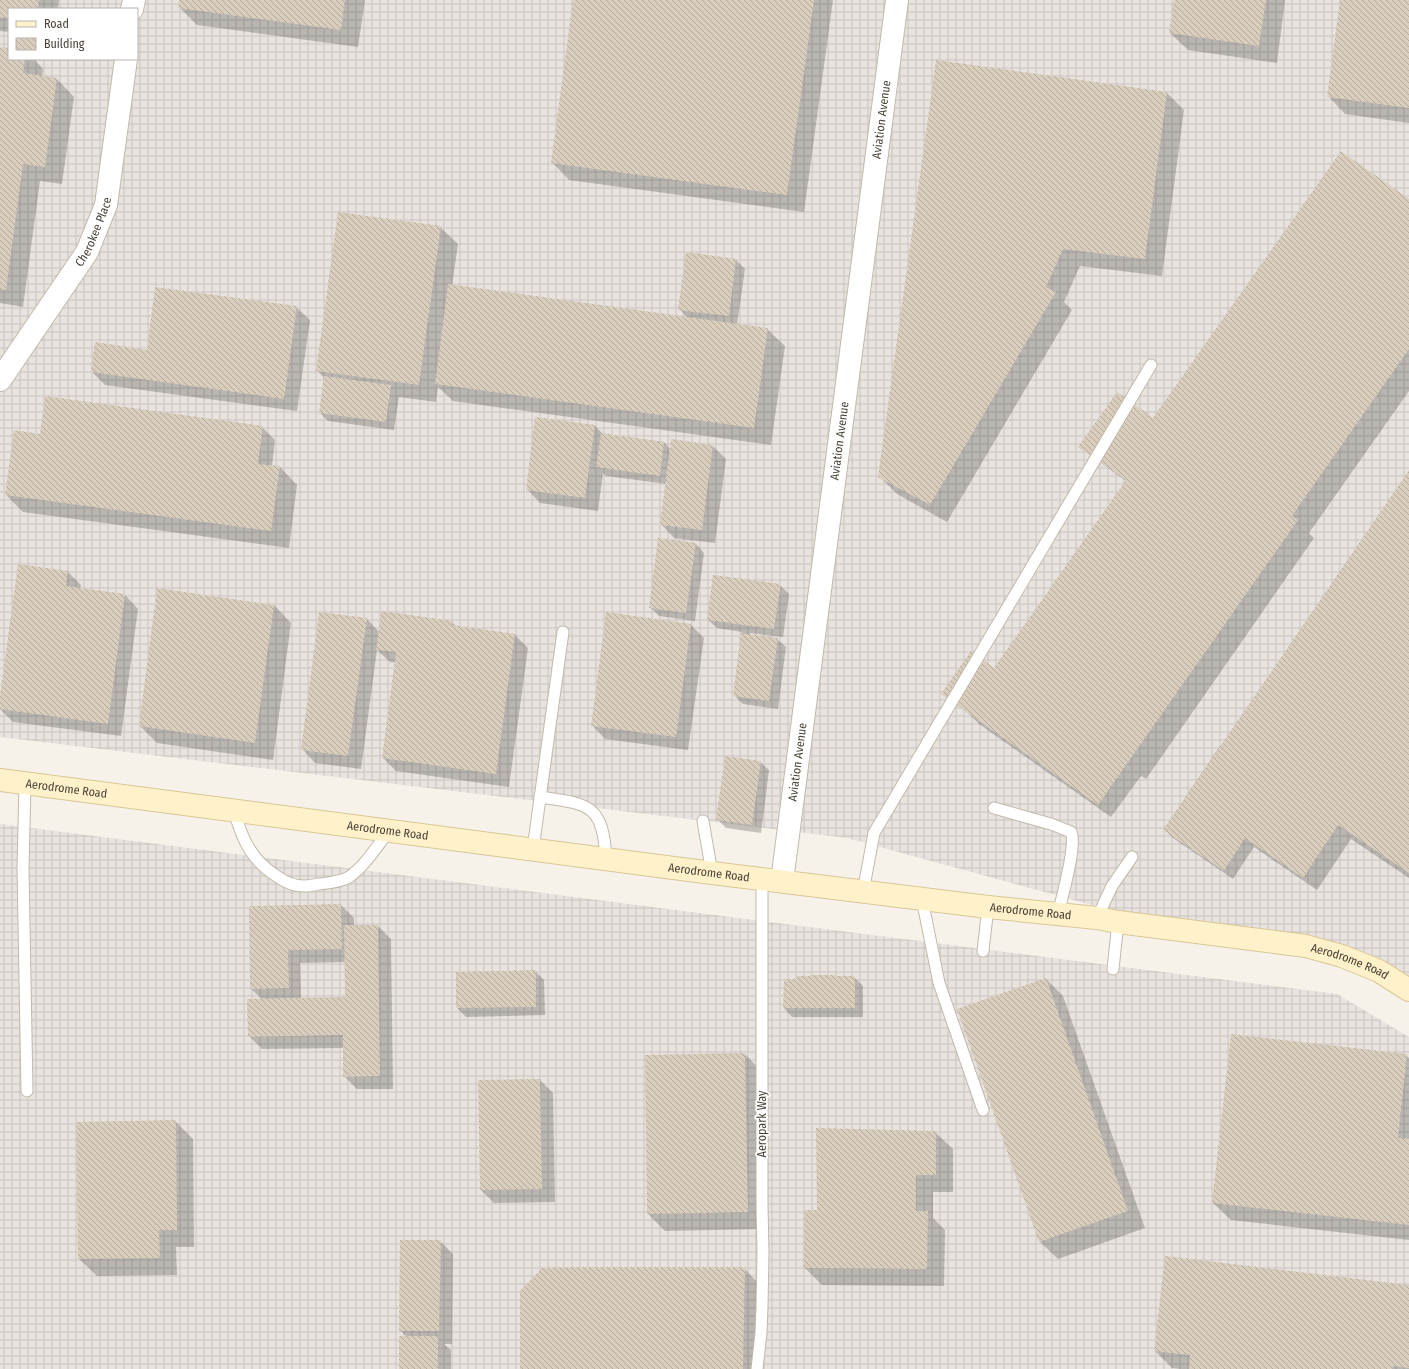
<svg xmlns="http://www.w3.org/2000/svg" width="1409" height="1369" font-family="'Fira Sans Condensed',sans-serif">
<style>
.industrial{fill:url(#industrial-grid);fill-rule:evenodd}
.shadow{fill:#0003;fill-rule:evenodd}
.building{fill:url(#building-back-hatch)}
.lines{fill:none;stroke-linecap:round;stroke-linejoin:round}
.lane-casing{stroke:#c2baab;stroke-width:13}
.street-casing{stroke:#c2baab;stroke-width:24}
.secondary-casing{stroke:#d9c696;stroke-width:24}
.lane{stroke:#fff;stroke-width:11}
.street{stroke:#fff;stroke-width:22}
.secondary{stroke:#fff2ca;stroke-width:22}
.labels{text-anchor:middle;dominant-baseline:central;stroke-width:3.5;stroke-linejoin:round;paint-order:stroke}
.street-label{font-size:12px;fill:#4a4237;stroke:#fff}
</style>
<defs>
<pattern id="industrial-grid" width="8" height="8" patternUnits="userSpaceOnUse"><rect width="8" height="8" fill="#e8e3de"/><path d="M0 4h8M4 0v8" fill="none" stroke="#c8c4bf"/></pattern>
<pattern id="building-back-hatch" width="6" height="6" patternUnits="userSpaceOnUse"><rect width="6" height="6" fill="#d9cebe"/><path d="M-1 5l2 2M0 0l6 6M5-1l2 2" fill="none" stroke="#b2a99b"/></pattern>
</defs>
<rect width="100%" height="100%" fill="#f6f2e9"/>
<g class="industrial">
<path d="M 0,0 L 1409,0 L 1409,990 L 1379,971 L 1184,930 L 847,838 L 0,737 ZM 9,9 L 137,9 L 137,59 L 9,59 Z"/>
<path d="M 0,824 L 1337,994 L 1409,1037 L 1409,1369 L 0,1369 Z"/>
</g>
<g class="shadow">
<path d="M 0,0 L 59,0 L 58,9 L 9,9 L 9,32 L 0,31 Z"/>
<path d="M 180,0 L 365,0 L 358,47 L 197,25 L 179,7 Z"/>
<path d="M 574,0 L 833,0 L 804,212 L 569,180 L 552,162 Z"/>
<path d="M 1175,0 L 1285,0 L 1277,63 L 1188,50 L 1170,33 Z"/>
<path d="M 1341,0 L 1409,0 L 1409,123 L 1345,114 L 1328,96 Z"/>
<path d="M 0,48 L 9,49 L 9,59 L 34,59 L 43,69 L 42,77 L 57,79 L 74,97 L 62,184 L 40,181 L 23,307 L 0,303 Z"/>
<path d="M 1167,93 L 1184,110 L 1162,276 L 1080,266 L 1064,302 L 1072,310 L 947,522 L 897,494 L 879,476 Z"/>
<path d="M 1409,200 L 1409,391 L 1309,533 L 1314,538 L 1146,779 L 1141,776 L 1111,817 L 979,724 L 969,714 L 942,694 L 998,672 L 1126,481 L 1079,447 L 1154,419 Z"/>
<path d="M 440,227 L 458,244 L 452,286 L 688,318 L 679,309 L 686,253 L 736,260 L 745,269 L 737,325 L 767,329 L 785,346 L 771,445 L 453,401 L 438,387 L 436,402 L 399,397 L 394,430 L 328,421 L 320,413 L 324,378 L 317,370 Z"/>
<path d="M 296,307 L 310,320 L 297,411 L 105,385 L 92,372 Z"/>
<path d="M 595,426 L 603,434 L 664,442 L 671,450 L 713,446 L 726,459 L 715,543 L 674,538 L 661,524 L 667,484 L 606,476 L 603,473 L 598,511 L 540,503 L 527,489 Z"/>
<path d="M 262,427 L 275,440 L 272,466 L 280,467 L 297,485 L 289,548 L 23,512 L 6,495 L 41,435 Z"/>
<path d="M 1409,472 L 1409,878 L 1351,839 L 1317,890 L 1254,847 L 1233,879 L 1173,838 L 1164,829 L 1220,746 L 1225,750 Z"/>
<path d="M 696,544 L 704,553 L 695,621 L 659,616 L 650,607 Z"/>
<path d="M 68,572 L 81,585 L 80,589 L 125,595 L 138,609 L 121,736 L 13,722 L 0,709 L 0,703 Z"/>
<path d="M 780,585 L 789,594 L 783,637 L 750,633 L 750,635 L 777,639 L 786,647 L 778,709 L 743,704 L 734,695 L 742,632 L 717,628 L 708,620 Z"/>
<path d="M 274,605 L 291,623 L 273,760 L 157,743 L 140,726 Z"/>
<path d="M 367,619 L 379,632 L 452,622 L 457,627 L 515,635 L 528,648 L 509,787 L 396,771 L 383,758 L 396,663 L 390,662 L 377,650 L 361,769 L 315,763 L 302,749 Z"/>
<path d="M 691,625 L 704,638 L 688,750 L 605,739 L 592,725 Z"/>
<path d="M 760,762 L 769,770 L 761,833 L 726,828 L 717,819 Z"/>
<path d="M 341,905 L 354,918 L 354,926 L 378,926 L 391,939 L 393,1089 L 357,1089 L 344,1076 L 344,1048 L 262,1049 L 249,1036 L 262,999 L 251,989 L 250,907 ZM 346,962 L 346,998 L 301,999 L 300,963 Z"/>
<path d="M 535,971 L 544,980 L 545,1015 L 466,1017 L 457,1008 Z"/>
<path d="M 811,977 L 854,977 L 863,986 L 863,1017 L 792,1017 L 784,1008 L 785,980 L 798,980 Z"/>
<path d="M 1046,979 L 1063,996 L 1145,1228 L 1058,1259 L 1040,1242 Z"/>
<path d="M 745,1054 L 762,1072 L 765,1229 L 665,1231 L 648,1214 Z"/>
<path d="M 1406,1055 L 1409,1058 L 1409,1240 L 1231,1220 L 1213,1203 Z"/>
<path d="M 540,1080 L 553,1093 L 555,1202 L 494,1203 L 481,1190 Z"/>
<path d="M 175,1121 L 193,1139 L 194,1247 L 176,1247 L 177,1275 L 97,1276 L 79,1259 Z"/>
<path d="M 935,1132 L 953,1149 L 953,1192 L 933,1192 L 933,1218 L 945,1230 L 944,1286 L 822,1285 L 804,1267 L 818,1211 Z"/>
<path d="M 440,1241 L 453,1254 L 452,1344 L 444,1344 L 451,1350 L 451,1369 L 400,1369 L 407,1337 L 400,1330 Z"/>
<path d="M 744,1268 L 757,1282 L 756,1369 L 521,1369 Z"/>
<path d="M 1409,1286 L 1409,1369 L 1180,1369 L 1172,1368 L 1155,1351 Z"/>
</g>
<g class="building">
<path d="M 0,0 L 39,0 L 38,9 L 9,9 L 9,18 L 0,17 Z"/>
<path d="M 179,0 L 345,0 L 341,30 L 178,8 Z"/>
<path d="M 573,0 L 814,0 L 787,195 L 551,163 Z"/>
<path d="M 1174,0 L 1266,0 L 1259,46 L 1169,33 Z"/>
<path d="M 1340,0 L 1409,0 L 1409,108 L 1327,97 Z"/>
<path d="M 0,47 L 9,48 L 9,59 L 25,59 L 23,73 L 57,78 L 45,167 L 23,164 L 6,290 L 0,289 Z"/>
<path d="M 936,60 L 1167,92 L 1145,259 L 1063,249 L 1046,287 L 1056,292 L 930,505 L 878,477 Z"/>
<path d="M 1341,151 L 1409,199 L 1409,349 L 1292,516 L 1298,520 L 1098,805 L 941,694 L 971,651 L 994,668 L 1126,480 L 1078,447 L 1117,392 L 1153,418 Z"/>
<path d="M 338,212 L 441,226 L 419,385 L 316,371 Z"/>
<path d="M 686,252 L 736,259 L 729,316 L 678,310 Z"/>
<path d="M 448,284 L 768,328 L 754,428 L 435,384 Z"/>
<path d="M 155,287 L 297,306 L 284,399 L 91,372 L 95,342 L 147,350 Z"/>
<path d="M 324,376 L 391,385 L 386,422 L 319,413 Z"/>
<path d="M 45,396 L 263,426 L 258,464 L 280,466 L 271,531 L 5,495 L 14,430 L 40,434 Z"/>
<path d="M 535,417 L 595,425 L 585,498 L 526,490 Z"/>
<path d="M 601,433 L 664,442 L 660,476 L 596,467 Z"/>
<path d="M 671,439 L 713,445 L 702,530 L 660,525 Z"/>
<path d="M 1409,470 L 1409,873 L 1338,825 L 1303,878 L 1245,838 L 1224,871 L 1163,830 Z"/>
<path d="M 658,538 L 696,543 L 686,613 L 649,608 Z"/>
<path d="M 18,564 L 68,571 L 66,586 L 125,594 L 108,724 L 0,709 L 0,696 Z"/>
<path d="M 713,575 L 781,584 L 774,629 L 707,620 Z"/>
<path d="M 157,588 L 274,605 L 255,743 L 139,726 Z"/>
<path d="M 381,611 L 453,621 L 452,625 L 515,634 L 496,774 L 382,758 L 396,652 L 376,650 Z"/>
<path d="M 319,612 L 367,618 L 348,756 L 301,750 Z"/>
<path d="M 606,612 L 691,624 L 676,737 L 591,726 Z"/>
<path d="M 741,633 L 778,638 L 769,701 L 733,696 Z"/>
<path d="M 725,756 L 761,761 L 752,825 L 716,820 Z"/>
<path d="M 341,904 L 342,949 L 288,950 L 289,988 L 250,989 L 249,906 Z"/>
<path d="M 344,925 L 378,925 L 380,1076 L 343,1077 L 343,1035 L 248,1037 L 247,999 L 345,997 Z"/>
<path d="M 536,970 L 536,1007 L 456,1008 L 456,972 Z"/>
<path d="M 810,975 L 837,975 L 837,976 L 855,976 L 855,1008 L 783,1008 L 784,979 L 797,979 L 797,976 L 810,976 Z"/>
<path d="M 1046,978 L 1128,1211 L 1039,1242 L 957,1009 Z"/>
<path d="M 1231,1034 L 1407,1054 L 1398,1138 L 1409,1139 L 1409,1225 L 1212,1203 Z"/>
<path d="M 745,1053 L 748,1212 L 647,1214 L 645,1055 Z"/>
<path d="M 540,1079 L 542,1189 L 480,1190 L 478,1080 Z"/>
<path d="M 176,1120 L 177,1230 L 159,1230 L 160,1258 L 78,1259 L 76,1122 Z"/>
<path d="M 816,1128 L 936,1131 L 936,1175 L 916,1175 L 916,1211 L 928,1211 L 927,1269 L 803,1268 L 804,1210 L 817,1210 Z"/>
<path d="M 400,1240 L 441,1240 L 439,1331 L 399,1331 Z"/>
<path d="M 1165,1256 L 1409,1285 L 1409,1368 L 1393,1366 L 1392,1369 L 1189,1369 L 1190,1355 L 1154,1351 Z"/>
<path d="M 580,1267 L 745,1267 L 743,1369 L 520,1369 L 520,1291 L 542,1268 Z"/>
<rect x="399" y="1336" width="39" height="33"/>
</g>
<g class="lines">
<defs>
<g id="lane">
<path d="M 25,783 L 23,868 L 27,1091"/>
<path d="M 540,797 C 589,804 603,804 606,859"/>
<path d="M 994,808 L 1051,824 L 1071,832 C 1077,845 1062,897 1058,914"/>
<path d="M 234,810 C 242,840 252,861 278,877 C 285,882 295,886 304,886 C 309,886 314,885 319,884 C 329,883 341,882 349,877 C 365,866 377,846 389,831"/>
<path d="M 703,821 L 712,873"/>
<path d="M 533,849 L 563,632"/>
<path d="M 863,892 L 874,833 L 1151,365"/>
<path d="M 922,899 L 939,983 L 983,1110"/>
<path d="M 1097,918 L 1112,886 L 1132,857"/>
<path d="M 983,951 L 988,907"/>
<path d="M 1113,969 L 1118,922"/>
<path d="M 757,1369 L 761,1333 L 762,1307 L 763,1253 L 762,1204 L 762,879"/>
</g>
<g id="street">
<path d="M 132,9 L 134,0"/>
<path id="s1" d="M 0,380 L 87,252 L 106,205 L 126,59"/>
<path id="s2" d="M 782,881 L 897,0"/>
</g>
<g id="secondary">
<path id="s3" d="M 0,780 L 712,873 L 988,907 L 1097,918 L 1118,922 L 1306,946 L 1342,956 L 1379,971 L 1409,990"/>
</g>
</defs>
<use href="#lane" class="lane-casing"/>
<use href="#street" class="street-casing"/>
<use href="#secondary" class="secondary-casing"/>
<use href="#lane" class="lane"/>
<use href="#street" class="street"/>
<use href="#secondary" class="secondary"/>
</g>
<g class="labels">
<g class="street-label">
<text stroke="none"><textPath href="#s2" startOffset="768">Aviation Avenue</textPath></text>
<text stroke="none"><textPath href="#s1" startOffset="176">Cherokee Place</textPath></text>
<text stroke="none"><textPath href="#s2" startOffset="444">Aviation Avenue</textPath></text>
<text stroke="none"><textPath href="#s2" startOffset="120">Aviation Avenue</textPath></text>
<text stroke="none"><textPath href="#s3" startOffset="67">Aerodrome Road</textPath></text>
<text stroke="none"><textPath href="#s3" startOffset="391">Aerodrome Road</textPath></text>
<text stroke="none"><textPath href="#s3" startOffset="715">Aerodrome Road</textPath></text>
<text stroke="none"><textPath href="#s3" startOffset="1039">Aerodrome Road</textPath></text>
<text stroke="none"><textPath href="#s3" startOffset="1363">Aerodrome Road</textPath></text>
<text transform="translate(762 1124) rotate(-90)">Aeropark Way</text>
</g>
</g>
<rect x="8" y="8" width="130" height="52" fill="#ffffff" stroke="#b7b3af"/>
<rect x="16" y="21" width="20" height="6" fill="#fff2ca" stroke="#b7b3af"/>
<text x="44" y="28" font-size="12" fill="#4a4237">Road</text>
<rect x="16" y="38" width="20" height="12" fill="url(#building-back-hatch)" stroke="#b7b3af"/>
<text x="44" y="48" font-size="12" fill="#4a4237">Building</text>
</svg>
